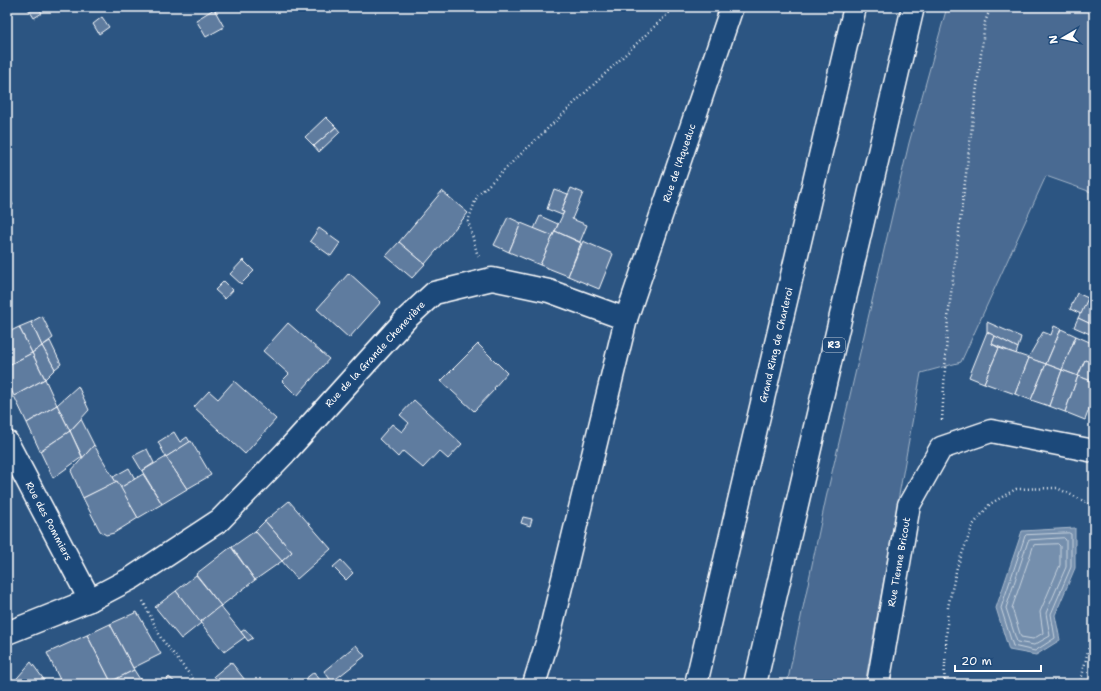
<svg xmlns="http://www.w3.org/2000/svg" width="1101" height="691" font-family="'Shantell Sans',sans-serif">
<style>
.green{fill:#486b92;stroke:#a4b5c8}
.water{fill:#748fad;stroke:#acbcce}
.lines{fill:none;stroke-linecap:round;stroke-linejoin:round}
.shore{stroke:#c7d2de;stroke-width:1}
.building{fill:#5e7c9f;stroke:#fff}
.minor-casing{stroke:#fff;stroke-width:25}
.motorway-casing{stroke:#fff;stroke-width:25}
.path{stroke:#fff;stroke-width:2.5;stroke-dasharray:1 3;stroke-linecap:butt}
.minor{stroke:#1f4a7a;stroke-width:22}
.motorway{stroke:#1f4a7a;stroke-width:22}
.labels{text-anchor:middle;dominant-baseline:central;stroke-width:3.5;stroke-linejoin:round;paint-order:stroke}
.shield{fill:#1f4a7a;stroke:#bcc9d7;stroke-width:1}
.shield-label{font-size:9px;font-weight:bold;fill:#fff}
.street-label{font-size:10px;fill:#fff;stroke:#1f4a7a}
</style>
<rect width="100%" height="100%" fill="#2c5582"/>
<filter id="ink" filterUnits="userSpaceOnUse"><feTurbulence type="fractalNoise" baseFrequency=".025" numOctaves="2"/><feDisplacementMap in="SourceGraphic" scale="8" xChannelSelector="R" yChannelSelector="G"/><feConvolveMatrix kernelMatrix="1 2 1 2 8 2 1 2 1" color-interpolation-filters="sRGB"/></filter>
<g filter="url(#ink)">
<path class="green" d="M 947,7 L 1094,7 L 1094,193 L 1046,176 L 961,362 L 921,373 L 865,684 L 787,684 L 826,498 L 909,143 Z"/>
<path class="water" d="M 1075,528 L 1075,568 L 1055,615 L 1060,640 L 1036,655 L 1009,650 L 996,608 L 1022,531 Z"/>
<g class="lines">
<g class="shore">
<path d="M 1069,533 L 1071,534 L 1071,567 L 1051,614 L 1055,638 L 1035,651 L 1013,646 L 1001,608 L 1025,536 L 1026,535 Z"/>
<path d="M 1064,538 L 1066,540 L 1066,567 L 1046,613 L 1050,636 L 1034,645 L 1017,642 L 1006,608 L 1028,541 L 1030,540 Z"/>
<path d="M 1058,544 L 1060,546 L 1060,565 L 1040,612 L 1043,633 L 1033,639 L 1021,637 L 1012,608 L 1033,547 L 1034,545 Z"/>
</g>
</g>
<g class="building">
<path d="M 27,7 L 38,7 L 42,13 L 34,18 Z"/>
<path d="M 214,9 L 224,27 L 206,37 L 196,20 Z"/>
<path d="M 102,17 L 109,27 L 99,34 L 93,24 Z"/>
<path d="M 326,117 L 336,127 L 314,146 L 305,137 Z"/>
<path d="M 336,127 L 340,132 L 319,152 L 314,146 Z"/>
<path d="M 571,188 L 583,193 L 572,219 L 587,225 L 580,242 L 555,231 L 564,212 L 561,211 Z"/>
<path d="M 554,189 L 568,194 L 561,211 L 564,212 L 562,215 L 547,209 Z"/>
<path d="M 442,191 L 468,213 L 425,264 L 399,242 Z"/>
<path d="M 7,192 L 13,205 L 7,207 Z"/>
<path d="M 540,216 L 558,224 L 553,236 L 534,229 Z"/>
<path d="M 508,217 L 521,223 L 509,252 L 494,245 Z"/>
<path d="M 521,223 L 553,236 L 540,265 L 509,252 Z"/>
<path d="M 319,228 L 340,243 L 331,256 L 310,241 Z"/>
<path d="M 555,231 L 581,243 L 568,276 L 540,265 Z"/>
<path d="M 583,241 L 613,254 L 599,289 L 568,276 Z"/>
<path d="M 399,242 L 425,264 L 412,278 L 386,256 Z"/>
<path d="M 243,260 L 254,271 L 241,284 L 230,274 Z"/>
<path d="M 349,273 L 381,302 L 349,338 L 317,309 Z"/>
<path d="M 224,281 L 233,290 L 225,299 L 215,290 Z"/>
<path d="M 1094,285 L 1094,323 L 1093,325 L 1078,318 Z"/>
<path d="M 1077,293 L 1088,298 L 1081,314 L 1070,309 Z"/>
<path d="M 42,316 L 53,338 L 42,346 L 31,322 Z"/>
<path d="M 1078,318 L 1093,325 L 1090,334 L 1074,327 Z"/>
<path d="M 31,322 L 42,346 L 32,353 L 19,327 Z"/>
<path d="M 987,322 L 1021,337 L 1018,348 L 987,332 Z"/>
<path d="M 288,323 L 329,359 L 297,396 L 282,381 L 289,374 L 263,351 Z"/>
<path d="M 1054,326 L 1061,329 L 1046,364 L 1028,358 L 1043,332 L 1051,335 Z"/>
<path d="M 19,327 L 32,353 L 7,366 L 7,333 Z"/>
<path d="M 1061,329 L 1076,336 L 1062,370 L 1046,364 Z"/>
<path d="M 987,332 L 995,336 L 992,344 L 999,348 L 984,383 L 969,377 Z"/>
<path d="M 995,336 L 1018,348 L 1016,354 L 992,344 Z"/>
<path d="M 1076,336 L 1094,344 L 1094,364 L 1085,360 L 1078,376 L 1062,370 Z"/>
<path d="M 50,341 L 61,364 L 55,369 L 42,346 Z"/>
<path d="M 478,344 L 507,373 L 494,388 L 495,389 L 474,411 L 441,381 Z"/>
<path d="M 42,346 L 55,369 L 45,379 L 32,353 Z"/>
<path d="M 999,348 L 1029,358 L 1015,394 L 984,383 Z"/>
<path d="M 32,353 L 45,379 L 14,396 L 7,381 L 7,366 Z"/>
<path d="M 1029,358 L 1046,364 L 1031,400 L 1015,394 Z"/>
<path d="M 1085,360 L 1094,364 L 1094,382 L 1078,376 Z"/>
<path d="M 1046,364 L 1062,370 L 1049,406 L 1031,400 Z"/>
<path d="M 1062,370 L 1078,376 L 1065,412 L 1049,406 Z"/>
<path d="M 1078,376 L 1094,382 L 1094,396 L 1085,420 L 1065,412 Z"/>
<path d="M 45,379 L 57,405 L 27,423 L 14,396 Z"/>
<path d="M 234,381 L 276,419 L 245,454 L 194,407 L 209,391 L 218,399 Z"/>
<path d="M 78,386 L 89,410 L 70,431 L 57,405 Z"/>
<path d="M 414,400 L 462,444 L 448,459 L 439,451 L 423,468 L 403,451 L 398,457 L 379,439 L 392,424 L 402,432 L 409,423 L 400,415 Z"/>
<path d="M 57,405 L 70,431 L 40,451 L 27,423 Z"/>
<path d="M 81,419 L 94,445 L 83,458 L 70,431 Z"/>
<path d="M 70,431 L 82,457 L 53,478 L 40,451 Z"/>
<path d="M 174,432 L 180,442 L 187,437 L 190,442 L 166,457 L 158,442 Z"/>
<path d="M 191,441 L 211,475 L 187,489 L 166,457 Z"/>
<path d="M 94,445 L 116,482 L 83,498 L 71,471 Z"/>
<path d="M 147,449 L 154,463 L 142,471 L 133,456 Z"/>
<path d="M 166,457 L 187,489 L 162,504 L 142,471 Z"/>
<path d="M 129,468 L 135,479 L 120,488 L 117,481 L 116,482 L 113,477 Z"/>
<path d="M 143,474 L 162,504 L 138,518 L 120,488 Z"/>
<path d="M 117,481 L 138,518 L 114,533 L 106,535 L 100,531 L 83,498 Z"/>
<path d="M 289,501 L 331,549 L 297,579 L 282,561 L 292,552 L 265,521 Z"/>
<path d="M 523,517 L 532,519 L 530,526 L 521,523 Z"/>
<path d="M 265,521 L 292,552 L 282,561 L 255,531 Z"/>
<path d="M 255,531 L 282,561 L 255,580 L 232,547 Z"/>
<path d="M 231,547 L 255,580 L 221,606 L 196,574 Z"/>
<path d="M 341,560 L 353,573 L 346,580 L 333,567 Z"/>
<path d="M 196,575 L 221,606 L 200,622 L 176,591 Z"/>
<path d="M 176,591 L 201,623 L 181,639 L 155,607 Z"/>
<path d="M 220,606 L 245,637 L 224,652 L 200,622 Z"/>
<path d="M 137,612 L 161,654 L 133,668 L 110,624 Z"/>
<path d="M 110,624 L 134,670 L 111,682 L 87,635 Z"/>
<path d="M 245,629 L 253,638 L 248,641 L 241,632 Z"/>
<path d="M 87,635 L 110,680 L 101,684 L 62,684 L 47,653 Z"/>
<path d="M 356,645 L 365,656 L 332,682 L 324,671 Z"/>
<path d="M 31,662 L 45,681 L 42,684 L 12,684 Z"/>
<path d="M 231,662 L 248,684 L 220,684 L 214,676 Z"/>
<path d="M 134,670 L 143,684 L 113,684 L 112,681 Z"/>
<path d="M 314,672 L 323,684 L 299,684 Z"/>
<path d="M 169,677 L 177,684 L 163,684 Z"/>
</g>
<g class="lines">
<defs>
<g id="minor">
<path d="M 7,442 L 90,600"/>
<path d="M 7,633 L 90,600 L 132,578 L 220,520 L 285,453 L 406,319 L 434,293 L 492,279 L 549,291 L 626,319"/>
<path d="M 534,684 L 549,636 L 626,319 L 732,7"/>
<path d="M 878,684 L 909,505 L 941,448 L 991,431 L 1094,451"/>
</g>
<g id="motorway">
<path d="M 696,684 L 855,7"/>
<path d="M 755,684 L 913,7"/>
</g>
</defs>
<use href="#minor" class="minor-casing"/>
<use href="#motorway" class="motorway-casing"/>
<g class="path">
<path d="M 479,256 L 477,253 L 468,221 L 477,196 L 675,7"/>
<path d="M 942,420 L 948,318 L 985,22 L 991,7"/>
<path d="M 143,601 L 161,638 L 197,684"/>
<path d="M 944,684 L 948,607 L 957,567 L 973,525 L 990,504 L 1016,489 L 1057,488 L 1094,506"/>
<path d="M 1079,684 L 1082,676 L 1094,626"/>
</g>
<use href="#minor" class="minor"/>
<use href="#motorway" class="motorway"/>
</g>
</g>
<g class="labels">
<rect class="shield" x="823" y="338" width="22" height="14" rx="3"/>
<g class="shield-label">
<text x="834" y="345">R3</text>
</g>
<g class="street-label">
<text transform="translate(679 163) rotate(-71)">Rue de l'Aqueduc</text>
<text transform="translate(776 345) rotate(-77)">Grand Ring de Charleroi</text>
<text transform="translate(375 354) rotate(-47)">Rue de la Grande Chenevière</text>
<text transform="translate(49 521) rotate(62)">Rue des Pommiers</text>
<text transform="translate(899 562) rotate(-80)">Rue Tienne Bricout</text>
</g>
</g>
<rect width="1101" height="691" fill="none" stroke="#1f4a7a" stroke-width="24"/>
<rect x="12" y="12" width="1077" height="667" fill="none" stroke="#fff" stroke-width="1.5" filter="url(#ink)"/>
<g transform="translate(1063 38) rotate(261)" stroke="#1f4a7a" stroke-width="3" paint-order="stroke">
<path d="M0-3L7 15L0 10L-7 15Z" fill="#ffffff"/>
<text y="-6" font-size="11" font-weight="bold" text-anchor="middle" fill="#ffffff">N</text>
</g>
<path d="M955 665v6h86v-6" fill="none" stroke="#ffffff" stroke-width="2"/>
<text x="961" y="665" font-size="12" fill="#ffffff" stroke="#1f4a7a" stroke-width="3" paint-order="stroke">20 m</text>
</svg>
